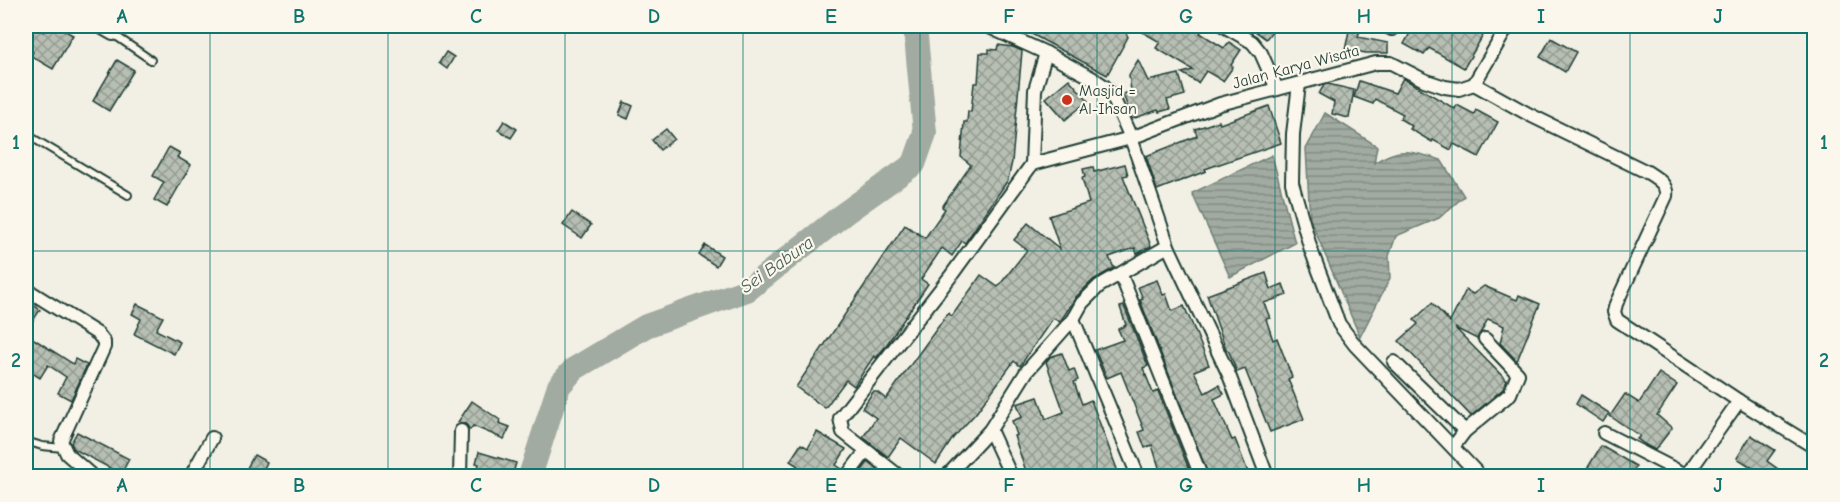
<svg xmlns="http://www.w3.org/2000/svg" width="1840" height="502" font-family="'Comic Neue',sans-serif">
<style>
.water{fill:url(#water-rules);stroke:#6e7f75;stroke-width:1.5}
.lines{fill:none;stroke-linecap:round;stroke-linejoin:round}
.river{stroke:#a2aba1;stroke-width:24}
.building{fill:url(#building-cross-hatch);stroke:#1f3d34;stroke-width:1.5}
.service-casing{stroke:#1f3d34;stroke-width:10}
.minor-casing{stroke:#1f3d34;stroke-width:16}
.service{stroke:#fbf7ec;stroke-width:6}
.minor{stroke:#fbf7ec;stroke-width:12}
.grid{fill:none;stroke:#0f766e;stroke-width:1.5;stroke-opacity:0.55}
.poi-dot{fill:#c8321e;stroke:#fbf7ec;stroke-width:2}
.labels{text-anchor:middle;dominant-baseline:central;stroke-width:4.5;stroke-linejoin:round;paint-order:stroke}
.street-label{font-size:16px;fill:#1f3d34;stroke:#fbf7ec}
.poi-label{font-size:16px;fill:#1f3d34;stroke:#fbf7ec;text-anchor:start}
.water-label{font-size:18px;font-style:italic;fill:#465e55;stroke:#fbf7ec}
.neatline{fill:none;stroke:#0f766e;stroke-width:2}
.grid-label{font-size:20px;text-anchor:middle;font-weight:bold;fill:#0f766e}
</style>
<defs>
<pattern id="water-rules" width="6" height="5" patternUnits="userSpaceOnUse" patternTransform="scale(1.5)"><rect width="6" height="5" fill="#a2aba1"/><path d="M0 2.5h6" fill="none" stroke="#838c84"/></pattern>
<pattern id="building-cross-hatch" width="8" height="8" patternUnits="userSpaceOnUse" patternTransform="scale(1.5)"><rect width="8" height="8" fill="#b7beb3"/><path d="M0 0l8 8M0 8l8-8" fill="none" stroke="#949c92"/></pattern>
</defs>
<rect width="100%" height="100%" fill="#f2f0e5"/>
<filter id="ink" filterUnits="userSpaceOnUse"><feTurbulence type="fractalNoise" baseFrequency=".0167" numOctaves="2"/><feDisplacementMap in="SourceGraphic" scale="12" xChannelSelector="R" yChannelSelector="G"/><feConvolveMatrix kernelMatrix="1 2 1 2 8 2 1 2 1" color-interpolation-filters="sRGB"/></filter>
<g filter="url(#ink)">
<g class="water">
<path d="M 1325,113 L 1377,146 L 1374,163 C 1401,145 1413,152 1441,160 L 1464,196 L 1439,218 L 1396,236 L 1389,256 L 1390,278 L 1360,337 L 1310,219 L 1306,149 Z"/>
<path d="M 1272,155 L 1295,243 L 1230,277 L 1192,193 Z"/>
</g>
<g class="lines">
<path class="river" d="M 530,476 L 559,386 L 574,369 L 646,326 L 747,290 L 845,213 L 914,164 L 925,133 L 915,26"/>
</g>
<g class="building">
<path d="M 26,26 L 30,26 L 44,32 L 48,26 L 56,26 L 73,35 L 53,69 L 31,56 L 33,52 L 26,48 Z"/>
<path d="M 1017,26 L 1123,26 L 1128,37 L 1107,75 Z"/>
<path d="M 1132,26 L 1205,26 L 1200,33 L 1224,48 L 1229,42 L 1241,50 L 1231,65 L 1233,67 L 1223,81 L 1206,71 L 1198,83 L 1182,73 L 1193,70 L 1156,48 L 1160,42 Z"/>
<path d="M 1248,26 L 1276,26 L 1266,39 Z"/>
<path d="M 1350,26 L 1361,26 L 1358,37 L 1388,43 L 1388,53 L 1366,53 L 1355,51 L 1354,57 L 1344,55 Z"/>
<path d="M 1414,26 L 1486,26 L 1483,31 L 1485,32 L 1464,68 L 1429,48 L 1424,55 L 1404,44 Z"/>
<path d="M 1551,38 L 1576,52 L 1565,72 L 1540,57 Z"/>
<path d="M 998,45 L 1013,47 L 1022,51 L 1012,162 L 1008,180 L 965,243 L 962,241 L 952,256 L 942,248 L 921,279 L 928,284 L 885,347 L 876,358 L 874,356 L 854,386 L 846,380 L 825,408 L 796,387 L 905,225 L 925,238 L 945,209 L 942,207 L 971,165 L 961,157 L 964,122 L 967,122 L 968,111 L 971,112 L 974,83 L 978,83 L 980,53 L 989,53 L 989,49 L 997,50 Z"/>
<path d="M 446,52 L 454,57 L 447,69 L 439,63 Z"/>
<path d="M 117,60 L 134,70 L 109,111 L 93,101 Z"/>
<path d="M 1138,60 L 1148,81 L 1179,74 L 1185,95 L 1167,100 L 1170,109 L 1159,112 L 1158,110 L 1132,119 L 1123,94 L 1131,91 L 1129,75 Z"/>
<path d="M 1403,78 L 1455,109 L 1457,105 L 1474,114 L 1476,110 L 1498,122 L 1479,157 L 1454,144 L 1451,150 L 1433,140 L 1432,142 L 1410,129 L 1412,126 L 1400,119 L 1403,114 L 1375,99 L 1373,104 L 1354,97 L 1359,81 L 1395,93 Z"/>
<path d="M 1069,79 L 1088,101 L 1065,120 L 1046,98 Z"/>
<path d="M 1328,84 L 1354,90 L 1349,118 L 1332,114 L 1334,102 L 1319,94 L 1324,85 Z"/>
<path d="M 624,102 L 633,106 L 628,119 L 619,115 Z"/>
<path d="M 1269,106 L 1281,143 L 1205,169 L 1206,171 L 1157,190 L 1146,156 L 1197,136 L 1195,129 L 1219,121 L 1220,124 Z"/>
<path d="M 504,121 L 517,129 L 511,138 L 498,130 Z"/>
<path d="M 666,129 L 674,139 L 660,150 L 652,140 Z"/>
<path d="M 169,147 L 180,153 L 177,157 L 191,165 L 167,207 L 154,200 L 164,182 L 153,176 Z"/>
<path d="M 1125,164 L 1128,175 L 1123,176 L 1151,246 L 1137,254 L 1135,248 L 1109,257 L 1114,268 L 1093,280 L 1076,297 L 1060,322 L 1053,318 L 1020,366 L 1014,361 L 976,413 L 953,438 L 936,464 L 901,438 L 888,457 L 863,437 L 876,418 L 862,408 L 873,392 L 877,392 L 886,399 L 948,313 L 952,316 L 981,275 L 998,287 L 1027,250 L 1014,240 L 1028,223 L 1060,249 L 1049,216 L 1089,203 L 1082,178 L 1085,177 L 1083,169 L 1093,167 L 1094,172 Z"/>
<path d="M 572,212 L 591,225 L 582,238 L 563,225 Z"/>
<path d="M 705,245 L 722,256 L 716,266 L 699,255 Z"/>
<path d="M 1266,273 L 1271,289 L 1283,284 L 1287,295 L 1264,303 L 1270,318 L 1266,319 L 1273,340 L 1277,338 L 1292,377 L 1288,379 L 1304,419 L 1270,432 L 1245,369 L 1237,372 L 1229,352 L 1226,349 L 1207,295 Z"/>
<path d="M 1157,280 L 1163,295 L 1166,294 L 1172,311 L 1184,306 L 1193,326 L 1209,365 L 1194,371 L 1205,393 L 1219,385 L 1224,394 L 1214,399 L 1232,440 L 1235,439 L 1250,477 L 1209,477 L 1140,300 L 1143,299 L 1138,287 Z"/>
<path d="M 1484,286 L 1517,300 L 1519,295 L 1540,304 L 1517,361 L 1500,343 L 1504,326 L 1488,319 L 1477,339 L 1455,328 L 1507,381 L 1503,389 L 1471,416 L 1399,341 L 1418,324 L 1414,320 L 1432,303 L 1450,322 L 1466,290 L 1473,294 Z"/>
<path d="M 26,300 L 40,310 L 26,331 Z"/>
<path d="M 137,304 L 163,317 L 156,330 L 180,342 L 174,354 L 134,334 L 141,319 L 132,314 Z"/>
<path d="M 1124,306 L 1148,366 L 1143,368 L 1153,393 L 1158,391 L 1192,477 L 1162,477 L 1152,445 L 1145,448 L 1139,432 L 1144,430 L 1121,372 L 1107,378 L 1095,350 L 1123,340 L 1118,329 L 1126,325 L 1120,307 Z"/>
<path d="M 26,334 L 73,364 L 75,359 L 87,365 L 71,400 L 58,393 L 66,377 L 48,365 L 40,378 L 26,369 Z"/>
<path d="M 1062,353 L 1069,371 L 1074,369 L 1078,380 L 1074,382 L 1082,404 L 1091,400 L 1120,477 L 1028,477 L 1014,436 L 1017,435 L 1012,421 L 1022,417 L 1017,404 L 1038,397 L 1046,419 L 1064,412 L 1046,362 L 1050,357 Z"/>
<path d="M 1659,373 L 1677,385 L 1657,415 L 1672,428 L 1655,450 L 1644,444 L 1637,439 L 1640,436 L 1610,416 L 1625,394 L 1639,403 Z"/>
<path d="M 1581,395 L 1609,413 L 1603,422 L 1576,404 Z"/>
<path d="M 472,401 L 500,420 L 499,423 L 510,427 L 504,439 L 473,426 L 470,430 L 466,424 L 458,422 Z"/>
<path d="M 77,432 L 129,459 L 121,474 L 74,449 L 71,443 Z"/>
<path d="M 817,432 L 846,449 L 836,465 L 842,469 L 839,477 L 792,477 L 798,466 L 790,461 L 801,444 L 808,448 Z"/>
<path d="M 1751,435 L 1775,450 L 1767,461 L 1789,477 L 1767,477 L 1737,458 Z"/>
<path d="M 1601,446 L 1636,466 L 1630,477 L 1582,477 Z"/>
<path d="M 479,452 L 516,463 L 512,477 L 476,477 L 479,464 L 476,463 Z"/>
<path d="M 254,455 L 267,462 L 260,477 L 246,470 Z"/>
<path d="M 868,462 L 878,470 L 874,477 L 857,477 Z"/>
</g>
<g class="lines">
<defs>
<g id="service">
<path d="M 113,34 L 151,60"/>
<path d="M 26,134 L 128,195"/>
<path d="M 26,441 L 42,446 L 63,448"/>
</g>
<g id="minor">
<path d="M 99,26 L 113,34 L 118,26"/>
<path d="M 987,26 L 1046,53 L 1092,78 L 1104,86 L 1112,95 L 1131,138 L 1168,246 L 1229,375 L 1267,476"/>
<path d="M 1224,26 L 1252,42 L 1261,53 L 1277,89"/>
<path d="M 1386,26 L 1392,29 L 1397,26"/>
<path d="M 1299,84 L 1293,134 L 1292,183 L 1311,250 L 1339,324 L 1355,345 L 1480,476"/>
<path d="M 1474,84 L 1530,115 L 1647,172 C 1656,178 1668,184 1666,196 L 1616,304 L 1614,312 L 1617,320 L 1739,401 L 1814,447"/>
<path d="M 1032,164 L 1035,90 L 1046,53"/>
<path d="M 1121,275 L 1201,476"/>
<path d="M 26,289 L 98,334 L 104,342 L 104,347 L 61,441 L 67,454 L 92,476"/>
<path d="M 1073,319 L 1138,476"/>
<path d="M 1394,362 L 1465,431"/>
<path d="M 990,430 L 1011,476"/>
<path d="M 1604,433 L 1688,476"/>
<path d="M 1453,447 L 1465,431 L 1510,394 L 1518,374 L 1485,339"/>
<path d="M 191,476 L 212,438"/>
<path d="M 460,476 L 461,431"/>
<path d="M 847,476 L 866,451"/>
<path d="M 899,476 L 843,432 L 840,418 L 950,277 L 1032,164 L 1131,138 L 1220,104 L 1376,63 L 1391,63 L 1424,80 L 1445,87 L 1459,89 L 1474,84 L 1508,26"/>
<path d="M 947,476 L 990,430 L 1027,371 L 1073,319 L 1082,303 L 1099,286 L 1168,246"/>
<path d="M 1686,476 L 1739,401"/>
</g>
</defs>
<use href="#service" class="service-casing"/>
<use href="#minor" class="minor-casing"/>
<use href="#service" class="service"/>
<use href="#minor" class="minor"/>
</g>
</g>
<path class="grid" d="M 210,26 L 210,476M 388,26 L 388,476M 565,26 L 565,476M 743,26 L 743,476M 920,26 L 920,476M 1097,26 L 1097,476M 1275,26 L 1275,476M 1452,26 L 1452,476M 1630,26 L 1630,476M 26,251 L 1814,251"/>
<circle class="poi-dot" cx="1067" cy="100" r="6"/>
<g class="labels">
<g class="street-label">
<text transform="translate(1296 67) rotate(-15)">Jalan Karya Wisata</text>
</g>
<g class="poi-label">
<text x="1079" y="91">Masjid =<tspan x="1079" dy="18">Al-Ihsan</tspan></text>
</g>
<g class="water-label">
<text transform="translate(777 265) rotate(-35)">Sei Babura</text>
</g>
</g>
<rect width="1840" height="502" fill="none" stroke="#fbf7ec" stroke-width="66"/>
<rect x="33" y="33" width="1774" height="436" class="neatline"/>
<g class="grid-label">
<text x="122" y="23">A</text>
<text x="299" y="23">B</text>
<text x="476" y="23">C</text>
<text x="654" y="23">D</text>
<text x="831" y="23">E</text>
<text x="1009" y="23">F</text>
<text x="1186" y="23">G</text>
<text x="1364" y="23">H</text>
<text x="1541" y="23">I</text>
<text x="1718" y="23">J</text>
<text x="16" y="149">1</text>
<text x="1824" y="149">1</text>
<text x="16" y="367">2</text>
<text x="1824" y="367">2</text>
<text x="122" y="492">A</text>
<text x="299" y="492">B</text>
<text x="476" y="492">C</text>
<text x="654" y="492">D</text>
<text x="831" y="492">E</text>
<text x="1009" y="492">F</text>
<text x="1186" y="492">G</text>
<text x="1364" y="492">H</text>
<text x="1541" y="492">I</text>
<text x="1718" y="492">J</text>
</g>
</svg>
